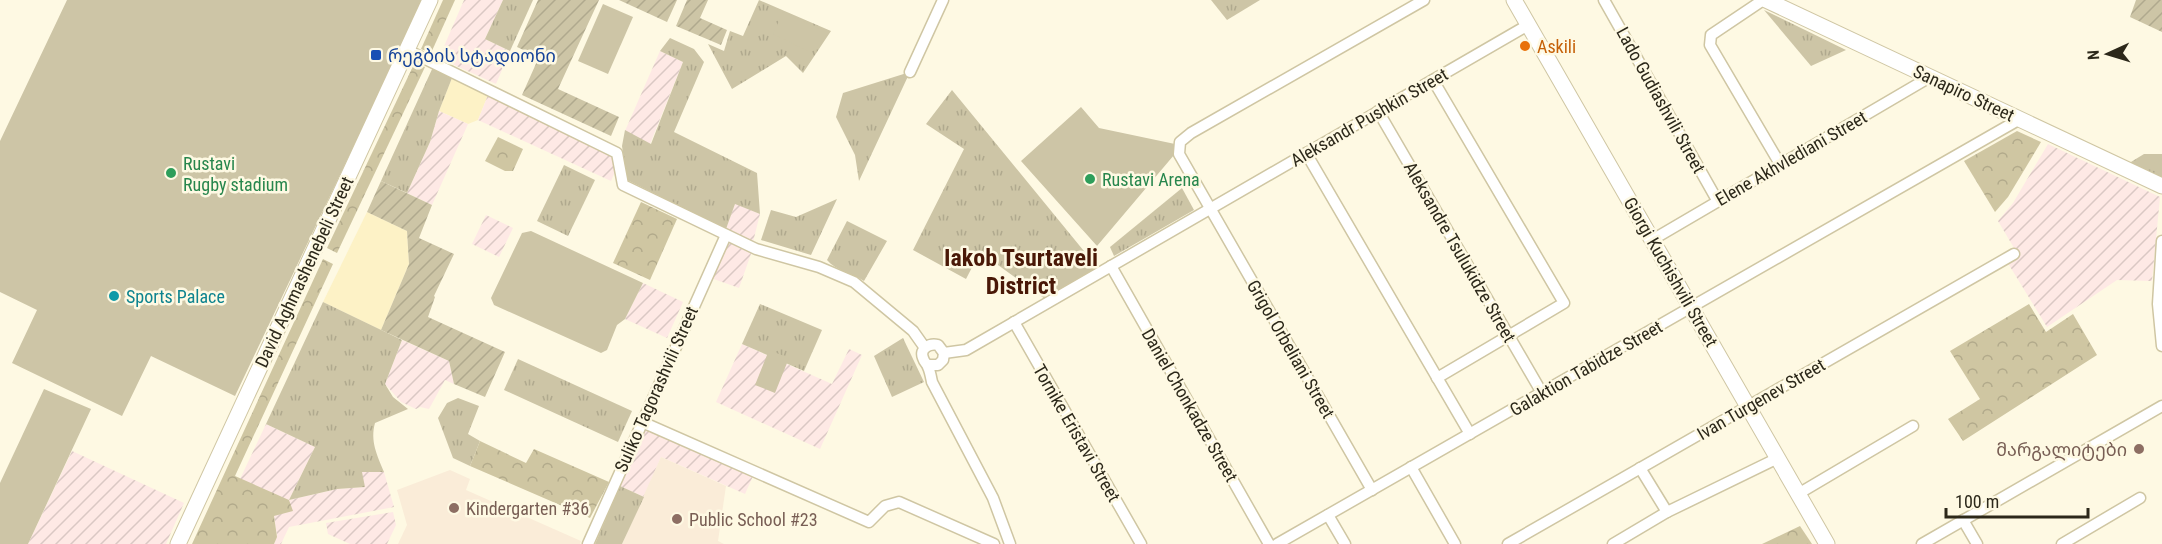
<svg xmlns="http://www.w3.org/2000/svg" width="2162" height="544" font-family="'Roboto Condensed','Noto Sans Georgian',sans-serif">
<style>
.built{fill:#fdf2c6}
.industrial{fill:url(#industrial-furrows)}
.education{fill:#faecd8}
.grass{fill:url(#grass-tufts)}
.forest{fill:url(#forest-crowns)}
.park{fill:#cdc5a6}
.garden{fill:url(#garden-furrows)}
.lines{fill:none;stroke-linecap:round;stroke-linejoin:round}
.street-casing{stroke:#cfc6a3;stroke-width:13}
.secondary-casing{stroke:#cfc6a3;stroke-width:17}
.street{stroke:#fff;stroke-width:10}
.secondary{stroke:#fff;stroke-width:15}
.food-dot{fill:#e8710a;stroke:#fef9e3;stroke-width:2}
.transit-dot{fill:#1a4fb4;stroke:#fef9e3;stroke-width:2}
.leisure-dot{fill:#2e9e5b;stroke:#fef9e3;stroke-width:2}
.culture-dot{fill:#0f9aa8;stroke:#fef9e3;stroke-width:2}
.education-dot{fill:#8d6e63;stroke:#fef9e3;stroke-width:2}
.labels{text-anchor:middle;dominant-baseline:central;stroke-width:5;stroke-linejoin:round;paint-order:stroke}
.food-label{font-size:18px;fill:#c56008;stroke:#fef9e3;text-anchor:start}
.transit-label{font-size:18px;fill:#164399;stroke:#fef9e3;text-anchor:start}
.street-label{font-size:18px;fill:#2c281a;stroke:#fef9e3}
.leisure-label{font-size:18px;fill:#27864d;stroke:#fef9e3;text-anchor:start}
.culture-label{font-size:18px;fill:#0d838f;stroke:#fef9e3;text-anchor:start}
.education-label{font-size:18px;fill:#785e54;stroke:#fef9e3;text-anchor:start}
.district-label{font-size:24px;font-weight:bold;fill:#491807;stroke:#fef9e3}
</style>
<defs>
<pattern id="industrial-furrows" width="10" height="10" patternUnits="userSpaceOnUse" patternTransform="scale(1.5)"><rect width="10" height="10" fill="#fee9e5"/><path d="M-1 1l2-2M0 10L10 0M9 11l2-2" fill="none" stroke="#dac8c4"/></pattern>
<pattern id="grass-tufts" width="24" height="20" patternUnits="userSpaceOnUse" patternTransform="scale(1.5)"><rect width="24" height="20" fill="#cdc5a6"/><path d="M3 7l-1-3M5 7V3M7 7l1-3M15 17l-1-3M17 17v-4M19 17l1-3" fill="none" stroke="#b0a98e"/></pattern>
<pattern id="forest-crowns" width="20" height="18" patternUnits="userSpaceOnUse" patternTransform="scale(1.5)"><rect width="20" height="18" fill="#cfc6a2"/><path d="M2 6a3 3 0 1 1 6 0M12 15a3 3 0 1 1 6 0" fill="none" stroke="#b2aa8b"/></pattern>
<pattern id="garden-furrows" width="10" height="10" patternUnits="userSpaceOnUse" patternTransform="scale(1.5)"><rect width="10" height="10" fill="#cdc5a6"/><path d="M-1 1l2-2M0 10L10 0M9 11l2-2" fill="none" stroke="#b0a98e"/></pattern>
</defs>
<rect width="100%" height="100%" fill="#fef9e3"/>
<g class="built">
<path d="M 452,78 L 488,95 L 478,120 L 468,124 L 439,111 Z"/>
<path d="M 367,212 L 407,231 L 409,264 L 381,330 L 323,302 Z"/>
</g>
<g class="industrial">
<path d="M 464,0 L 503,0 L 485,39 L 510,51 L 496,84 L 439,58 Z"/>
<path d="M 660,51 L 683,62 L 650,144 L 625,131 Z"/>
<path d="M 488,95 L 615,157 L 617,167 L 611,181 L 478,120 Z"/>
<path d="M 439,111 L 468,124 L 432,205 L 407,193 L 430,142 Z"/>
<path d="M 2048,144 L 2160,197 L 2152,281 L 2117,280 L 2047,327 L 2006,260 L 2017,253 L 1998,221 L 2013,203 Z"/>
<path d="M 735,203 L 760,214 L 753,242 L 726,229 Z"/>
<path d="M 486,215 L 513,228 L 499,257 L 472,244 Z"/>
<path d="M 725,239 L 752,251 L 739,288 L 708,277 Z"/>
<path d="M 643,283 L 683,302 L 667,338 L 625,319 Z"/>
<path d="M 402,340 L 449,361 L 454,384 L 445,380 L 429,409 L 420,407 L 416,409 L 401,402 L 385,384 Z"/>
<path d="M 742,344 L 832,384 L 849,349 L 862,355 L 820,449 L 716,402 Z"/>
<path d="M 266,424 L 315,447 L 289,500 L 337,489 L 364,487 L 361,471 L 384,472 L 394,507 L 289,527 L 281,544 L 274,544 L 277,536 L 274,516 L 240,479 Z"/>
<path d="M 645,428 L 753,476 L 745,494 L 661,457 L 644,497 L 620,486 Z"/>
<path d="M 72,451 L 184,503 L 166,544 L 28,544 Z"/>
<path d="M 393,512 L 396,525 L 387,544 L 350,544 L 328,534 L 326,523 Z"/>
</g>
<g class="education">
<path d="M 661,457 L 726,486 L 718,541 L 724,544 L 622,544 Z"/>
<path d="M 450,470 L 470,479 L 466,490 L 581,541 L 580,544 L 398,544 L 407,525 L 397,490 Z"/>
</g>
<g class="grass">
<path d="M 503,0 L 533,0 L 510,51 L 485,39 Z"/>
<path d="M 759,0 L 831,31 L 803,73 L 786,56 L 732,89 L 708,44 L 724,51 L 730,31 L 743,36 Z"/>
<path d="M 1211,0 L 1260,0 L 1227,20 Z"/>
<path d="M 1764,10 L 1846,50 L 1811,66 Z"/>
<path d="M 670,38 L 694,49 L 704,62 L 674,132 L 757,173 L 760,214 L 735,204 L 726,229 L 627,180 L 622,146 L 625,130 L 651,144 L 683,62 L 660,51 Z"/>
<path d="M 433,67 L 452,78 L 439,111 L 430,142 L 407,193 L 381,181 Z"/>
<path d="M 910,72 L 859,181 L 855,155 L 836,117 L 843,93 Z"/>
<path d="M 952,90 L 1097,267 L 1097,269 L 1045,299 L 980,252 L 966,279 L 913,250 L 964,149 L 926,124 Z"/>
<path d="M 2144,154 L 2162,154 L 2162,182 L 2126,165 Z"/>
<path d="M 564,165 L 595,180 L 568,236 L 537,221 Z"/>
<path d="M 1182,188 L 1194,210 L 1114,256 L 1110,247 Z"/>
<path d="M 837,199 L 811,255 L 761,240 L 771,210 L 796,217 Z"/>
<path d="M 847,221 L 887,241 L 864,281 C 852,273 836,271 827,260 Z"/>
<path d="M 323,302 L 402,340 L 385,384 L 393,397 L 408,409 L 375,423 C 370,441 377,455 384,472 L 362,472 L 365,487 L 337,489 L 289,500 L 315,447 L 266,424 Z"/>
<path d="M 760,304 L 822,330 L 804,371 L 742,344 Z"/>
<path d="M 903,338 L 924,382 L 892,397 L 874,356 Z"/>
<path d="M 518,359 L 632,411 L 618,442 L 504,390 Z"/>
<path d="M 458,398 L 479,406 L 468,434 L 480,441 L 470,466 L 453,458 L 438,418 L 447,403 Z"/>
<path d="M 620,486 L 644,497 L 622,544 L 595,544 Z"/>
</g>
<g class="forest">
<path d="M 443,0 L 455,0 L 431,53 L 421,49 Z"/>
<path d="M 415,62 L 425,67 L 337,253 L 327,248 Z"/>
<path d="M 2017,131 L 2041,142 L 2008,197 L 1995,212 L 1964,161 Z"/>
<path d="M 498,137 L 523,149 L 513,171 L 505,171 L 485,161 Z"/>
<path d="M 641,202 L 677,219 L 650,280 L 613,263 Z"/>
<path d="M 323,259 L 333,264 L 235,476 L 289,500 L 293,511 L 274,516 L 277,537 L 274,544 L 192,544 Z"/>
<path d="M 2029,304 L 2046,332 L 2073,314 L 2097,355 L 1963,441 L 1948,419 L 1980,399 L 1950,351 Z"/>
<path d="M 480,441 L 526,463 L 534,449 L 609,482 L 590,518 L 470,466 Z"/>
<path d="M 1800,526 L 1812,544 L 1762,544 Z"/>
</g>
<g class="park">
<path d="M 67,0 L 423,0 L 235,396 L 151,356 L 122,416 L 12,363 L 37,310 L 0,292 L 0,141 Z"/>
<path d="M 603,4 L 633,17 L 608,74 L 578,61 Z"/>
<path d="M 783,12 L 819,29 L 808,51 L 773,34 Z"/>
<path d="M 1081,107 L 1099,128 L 1175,144 L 1174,155 L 1097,246 L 1021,161 Z"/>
<path d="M 531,231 L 643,283 L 625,319 L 617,325 L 607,350 L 601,353 L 494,305 L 491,298 L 522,233 Z"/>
<path d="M 769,350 L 789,358 L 775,393 L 755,385 Z"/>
<path d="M 44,389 L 91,409 L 28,544 L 0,544 L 0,483 Z"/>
</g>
<g class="garden">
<path d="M 538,0 L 599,0 L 558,89 L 619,117 L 611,136 L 522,95 L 539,57 L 517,47 Z"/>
<path d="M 619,0 L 677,0 L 667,22 Z"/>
<path d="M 687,0 L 708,0 L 700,18 L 727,30 L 721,45 L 676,26 Z"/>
<path d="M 2136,0 L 2162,0 L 2162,32 L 2130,17 Z"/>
<path d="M 381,181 L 432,205 L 419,238 L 454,254 L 434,296 L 435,297 L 428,317 L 505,352 L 485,397 L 454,384 L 449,361 L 381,330 L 409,264 L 407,231 L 367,212 Z"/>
</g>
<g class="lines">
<defs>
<g id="street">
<path d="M 1604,0 L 1717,200"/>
<path d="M 1763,0 L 1711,35 L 1710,45 L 1780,164"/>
<path d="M 407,50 L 617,153 L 623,185 L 756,249 L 819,267 L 854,282 L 913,331 L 925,348"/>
<path d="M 910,72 L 943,0"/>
<path d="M 1433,80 L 1564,303 L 1437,378"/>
<path d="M 1378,111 L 1542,393"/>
<path d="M 1306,153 L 1470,434"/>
<path d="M 1652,240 L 1930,77"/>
<path d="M 2162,241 L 2158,304 L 2162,346"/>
<path d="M 1111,266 L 1269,544"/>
<path d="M 1014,322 L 1141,544"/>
<path d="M 944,353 L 966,350 L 1528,25"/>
<path d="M 928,365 L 938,365 L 943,360 L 944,353 L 938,345 C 930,343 919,348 923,358 C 925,364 926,362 928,367 C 930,371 931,377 932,382 L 993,498 L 1010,544"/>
<path d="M 642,422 L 869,522 L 885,506 L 899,502 L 994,544"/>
<path d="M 1411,467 L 1455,544"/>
<path d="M 1640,468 L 1667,512"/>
<path d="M 1372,490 L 1179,154 L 1180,142 L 1191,133 L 1424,0"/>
<path d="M 1798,494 L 1913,426"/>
<path d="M 1328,515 L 1345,544"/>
<path d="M 1963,520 L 1977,544"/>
<path d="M 588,544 L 726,235"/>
<path d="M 1277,544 L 2020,119"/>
<path d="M 1508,544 L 2014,254"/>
<path d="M 1613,544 L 1667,512 L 1778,458"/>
<path d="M 1922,544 L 2162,406"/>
<path d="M 2062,544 L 2140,498"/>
</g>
<g id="secondary">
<path d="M 1514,0 L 1827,544"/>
<path d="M 1766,0 L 2162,186"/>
<path d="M 178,544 L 430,0"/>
</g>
</defs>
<use href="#street" class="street-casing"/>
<use href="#secondary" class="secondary-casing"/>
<use href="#street" class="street"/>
<use href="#secondary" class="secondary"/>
</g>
<circle class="food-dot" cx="1525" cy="46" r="6"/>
<rect class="transit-dot" x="370" y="49" width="12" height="12" rx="3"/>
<g class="leisure-dot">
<circle cx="171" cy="173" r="6"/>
<circle cx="1090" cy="179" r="6"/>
</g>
<circle class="culture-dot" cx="114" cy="296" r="6"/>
<g class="education-dot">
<circle cx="2139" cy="449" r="6"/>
<circle cx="454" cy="508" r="6"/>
<circle cx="677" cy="519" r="6"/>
</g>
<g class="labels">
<g class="food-label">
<text x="1537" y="46">Askili</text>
</g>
<g class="transit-label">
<text x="388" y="55">რეგბის სტადიონი</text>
</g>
<g class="street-label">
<text transform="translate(1964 93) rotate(25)">Sanapiro Street</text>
<text transform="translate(1661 100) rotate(61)">Lado Gudiashvili Street</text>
<text transform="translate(1369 117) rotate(-30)">Aleksandr Pushkin Street</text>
<text transform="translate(1791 158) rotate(-30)">Elene Akhvlediani Street</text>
<text transform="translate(1460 252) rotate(60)">Aleksandre Tsulukidze Street</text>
<text transform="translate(304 272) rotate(-65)">David Aghmashenebeli Street</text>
<text transform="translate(1671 272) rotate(60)">Giorgi Kuchishvili Street</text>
<text transform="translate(1291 349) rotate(60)">Grigol Orbeliani Street</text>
<text transform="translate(1586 368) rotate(-30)">Galaktion Tabidze Street</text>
<text transform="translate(656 389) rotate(-66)">Suliko Tagorashvili Street</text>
<text transform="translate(1761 399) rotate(-30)">Ivan Turgenev Street</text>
<text transform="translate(1190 405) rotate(60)">Daniel Chonkadze Street</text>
<text transform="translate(1077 433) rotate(60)">Tornike Eristavi Street</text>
</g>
<g class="leisure-label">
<text x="183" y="163">Rustavi<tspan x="183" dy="21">Rugby stadium</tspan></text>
<text x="1102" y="179">Rustavi Arena</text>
</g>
<g class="culture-label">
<text x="126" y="296">Sports Palace</text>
</g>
<g class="education-label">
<text x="2127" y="449" text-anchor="end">მარგალიტები</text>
<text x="466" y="508">Kindergarten #36</text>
<text x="689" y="519">Public School #23</text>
</g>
<g class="district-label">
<text x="1021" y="258">Iakob Tsurtaveli<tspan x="1021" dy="28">District</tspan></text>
</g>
</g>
<g transform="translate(2108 54) rotate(266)" stroke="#fef9e3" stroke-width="4.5" paint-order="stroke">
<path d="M0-4.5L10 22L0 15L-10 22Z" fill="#2c281a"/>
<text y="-9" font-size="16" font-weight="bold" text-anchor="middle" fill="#2c281a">N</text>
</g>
<path d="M1946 508v9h142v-9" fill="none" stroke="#2c281a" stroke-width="3"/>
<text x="1955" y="508" font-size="18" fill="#2c281a" stroke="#fef9e3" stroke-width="4.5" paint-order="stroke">100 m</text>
</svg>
